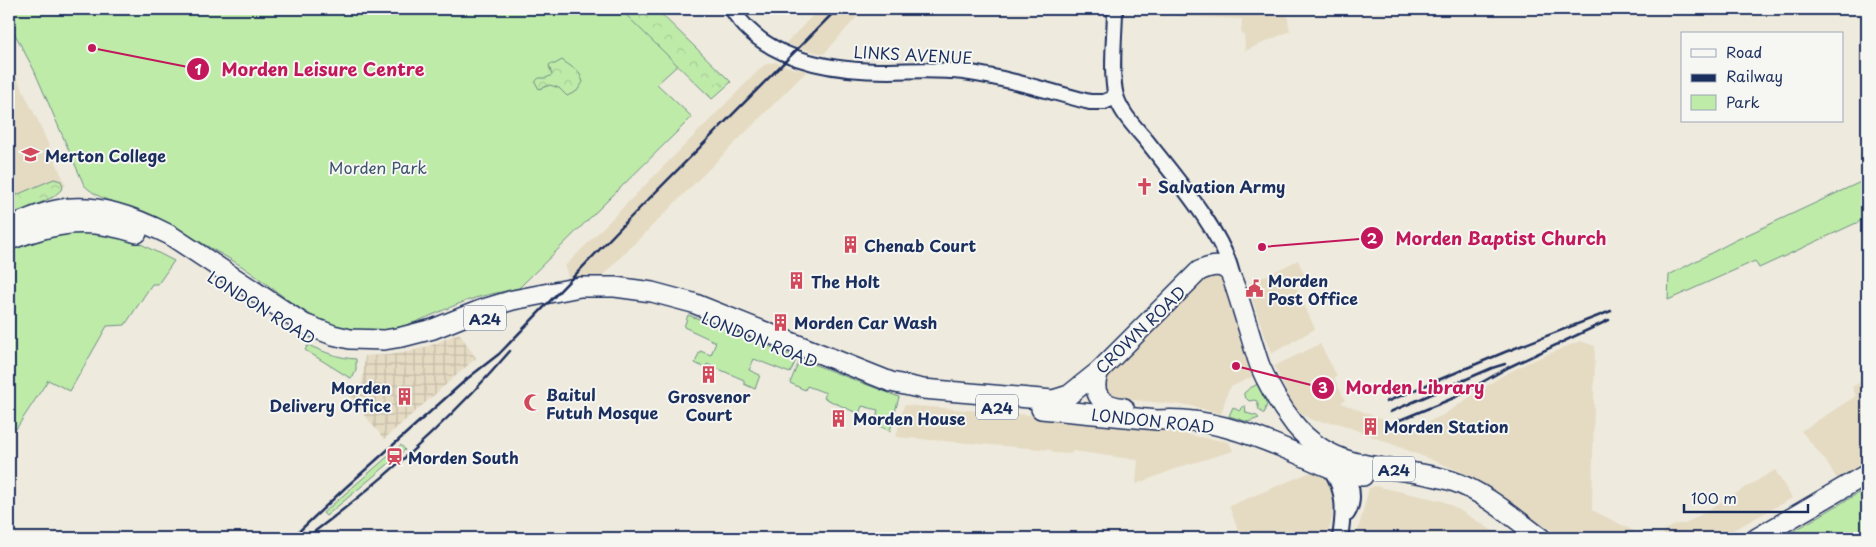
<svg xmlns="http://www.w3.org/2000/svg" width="1876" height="547" font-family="'Playpen Sans',sans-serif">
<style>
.built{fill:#e5dbc3}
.industrial{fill:url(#industrial-grid)}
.green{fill:#bfeba9;stroke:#6d8d84}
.forest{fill:url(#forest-crowns);stroke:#6d8d84}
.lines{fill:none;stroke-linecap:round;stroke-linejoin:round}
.secondary-casing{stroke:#1b2f5e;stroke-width:18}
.highway-casing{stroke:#1b2f5e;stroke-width:22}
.secondary{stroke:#f6f6f2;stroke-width:14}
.highway{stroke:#f6f6f2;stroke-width:19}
.rail{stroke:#1b2f5e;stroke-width:2.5}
.labels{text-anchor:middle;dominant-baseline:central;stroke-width:4;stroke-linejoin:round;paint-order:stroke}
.shield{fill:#f6f6f2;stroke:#5d6b8a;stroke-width:1}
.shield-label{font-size:15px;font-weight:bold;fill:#1b2f5e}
.street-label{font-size:16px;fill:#1b2f5e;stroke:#f6f6f2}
.poi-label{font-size:16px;font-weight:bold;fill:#1b2f5e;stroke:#f6f6f2;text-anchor:start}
.park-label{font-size:16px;fill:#3c556d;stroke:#f6f6f2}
.leader{fill:none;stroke:#c2185b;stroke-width:2}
.callout-dot{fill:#c2185b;stroke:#f6f6f2;stroke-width:2}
.mark-label{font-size:15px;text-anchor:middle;font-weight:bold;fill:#fff}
.callout-label{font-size:18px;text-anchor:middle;font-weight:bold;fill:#c2185b;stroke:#f6f6f2;stroke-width:4;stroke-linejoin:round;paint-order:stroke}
</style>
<defs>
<pattern id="industrial-grid" width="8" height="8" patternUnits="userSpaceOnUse" patternTransform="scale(1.25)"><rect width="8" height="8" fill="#e5dbc3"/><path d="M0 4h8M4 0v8" fill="none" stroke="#c4bcaa"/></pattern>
<pattern id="forest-crowns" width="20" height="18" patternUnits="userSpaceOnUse" patternTransform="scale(1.25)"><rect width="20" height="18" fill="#bfeba9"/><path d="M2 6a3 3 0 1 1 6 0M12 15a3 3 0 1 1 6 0" fill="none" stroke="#a4ca94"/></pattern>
</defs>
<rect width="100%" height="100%" fill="#eeeadd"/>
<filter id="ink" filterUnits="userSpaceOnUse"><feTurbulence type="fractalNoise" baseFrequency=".02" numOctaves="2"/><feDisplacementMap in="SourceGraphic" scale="10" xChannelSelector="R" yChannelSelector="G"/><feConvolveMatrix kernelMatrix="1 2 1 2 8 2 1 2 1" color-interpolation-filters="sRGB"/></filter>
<g filter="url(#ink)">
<g class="built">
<path d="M 819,9 L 864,9 L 824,54 L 794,47 L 786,43 Z"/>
<path d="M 1177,9 L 1286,9 L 1290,31 L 1245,51 L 1244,35 L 1241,34 L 1242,19 L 1177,16 Z"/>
<path d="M 9,62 L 40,125 L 66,186 L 9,210 Z"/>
<path d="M 775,62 L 795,69 L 808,70 L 600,278 L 568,277 L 565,266 L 764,65 Z"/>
<path d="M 1298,260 L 1307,281 L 1296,287 L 1315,329 L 1271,354 L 1247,285 Z"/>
<path d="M 1217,275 L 1222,279 L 1226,289 L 1240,341 L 1254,376 L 1231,387 L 1228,391 L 1221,414 L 1192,406 L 1115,398 L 1109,396 L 1104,387 L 1106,376 L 1207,276 Z"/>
<path d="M 1580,341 L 1595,346 L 1592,510 L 1646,537 L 1646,538 L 1563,538 L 1460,471 L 1338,423 L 1314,421 L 1301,414 L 1290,399 L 1274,366 L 1320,344 L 1337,376 L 1334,378 L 1345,400 L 1341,403 L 1410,430 L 1443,415 L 1500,377 L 1527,363 Z"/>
<path d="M 1867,378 L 1867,461 L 1837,479 L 1825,460 L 1801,431 L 1856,396 L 1852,387 Z"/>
<path d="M 904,405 L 1068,418 L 1159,430 L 1229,442 L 1233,451 L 1183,466 L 1136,484 L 1138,460 L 1073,451 L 1070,454 L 1053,453 L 1051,450 L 896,437 Z"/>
<path d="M 1318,469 L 1326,473 L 1331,484 L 1333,498 L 1332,518 L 1327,538 L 1241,538 L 1229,506 Z"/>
<path d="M 1775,470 L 1792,498 L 1719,538 L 1664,538 L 1664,530 L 1677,524 L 1685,524 Z"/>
<path d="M 1375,486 L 1443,501 L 1458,509 L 1504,538 L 1356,538 L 1369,488 Z"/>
</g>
<path class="industrial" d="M 459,333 L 476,358 L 384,439 L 348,395 L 362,384 L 365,356 L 389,355 L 408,352 L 432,345 Z"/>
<g class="green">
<path d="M 9,9 L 622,9 L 678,65 L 657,84 L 692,117 L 519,288 C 499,293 480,295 461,303 C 429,315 403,332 367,331 C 313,331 278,288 235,262 C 222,254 208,247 195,239 C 181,231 167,222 152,215 C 128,203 104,205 84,185 L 34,70 L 9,23 Z"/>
<path d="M 1867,179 L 1867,218 L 1759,268 L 1755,261 L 1668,300 L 1669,275 L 1736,240 Z"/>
<path d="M 83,231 L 116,235 L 135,241 L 174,261 L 158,284 L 152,284 L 125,325 L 107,326 L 70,391 L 48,380 L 16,429 L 9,425 L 9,251 L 67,232 Z"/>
<path d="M 688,315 L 743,335 L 797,358 L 790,373 L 754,359 L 749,370 L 760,375 L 755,389 L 744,384 L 744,380 L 707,364 L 705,368 L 695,363 L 700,351 L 711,355 L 716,342 L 684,327 Z"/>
<path d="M 308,345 C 324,352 338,358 356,359 L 356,370 L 353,377 L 350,378 L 305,350 Z"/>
<path d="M 800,359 L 899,397 L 890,431 L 875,424 L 878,410 L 862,406 L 859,414 L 824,398 L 826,393 L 807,386 L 805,390 L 790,383 Z"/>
<path d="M 1258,384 L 1267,404 L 1264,414 L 1259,410 L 1257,401 L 1254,400 L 1249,401 L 1244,396 L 1244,393 L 1250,388 Z"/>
<path d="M 1245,405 L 1246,413 L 1257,416 L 1259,418 L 1248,422 L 1229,416 L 1233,407 L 1239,411 Z"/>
<path d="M 401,445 L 405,450 L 326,516 L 323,513 Z"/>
<path d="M 1867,488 L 1867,538 L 1782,538 Z"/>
</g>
<g class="forest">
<path d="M 620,9 L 656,9 L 731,82 L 712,99 Z"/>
<path d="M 562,60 L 579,72 L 583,82 L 577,91 L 567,96 L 559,88 L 550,85 L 539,89 L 535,82 L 539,78 L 546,78 L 552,75 L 549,66 L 550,64 L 555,64 Z"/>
<path d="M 54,179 L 61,181 L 63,186 L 61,190 L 53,197 L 9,217 L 9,198 Z"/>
</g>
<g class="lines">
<defs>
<g id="secondary">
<path d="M 732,9 C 764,61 831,71 888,71 C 913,70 938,69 964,72 C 1007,78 1048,91 1090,102 L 1104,102 L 1116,97"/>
<path d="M 1115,9 C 1115,32 1110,75 1116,96 C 1121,113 1135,127 1146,140 C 1173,175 1223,232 1232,274"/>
<path d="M 1344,468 C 1351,482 1356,500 1347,514"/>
<path d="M 1331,470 C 1345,491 1344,513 1340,538"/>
</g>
<g id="highway">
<path d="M 9,227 C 24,221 39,213 56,210 C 96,202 134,217 170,235 L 304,324 L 333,335 L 350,339 L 384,340 L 402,337 L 433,329 L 483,309 L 513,300 L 580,287 L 615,287 L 652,292 L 693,303 L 891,382 L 923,389 L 1053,400 L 1069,395 L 1099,371 L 1199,271 C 1208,267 1219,263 1227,270 C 1234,275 1254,351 1260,366 C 1269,387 1281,407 1295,425 C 1337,476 1395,463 1452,481 C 1483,491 1515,519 1541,538"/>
<path d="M 9,240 C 58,222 87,217 137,233"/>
<path d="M 1099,371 C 1090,395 1101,405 1124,408"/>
<path d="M 1041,409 L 1157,420 C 1203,416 1249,433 1291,451 C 1317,462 1334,472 1363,476"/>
<path d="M 1757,538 L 1867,474"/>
</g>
</defs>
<use href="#secondary" class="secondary-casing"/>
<use href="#highway" class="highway-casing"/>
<use href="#secondary" class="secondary"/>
<use href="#highway" class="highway"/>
<g class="rail">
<path d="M 1386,402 L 1505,352 L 1611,311"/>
<path d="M 1390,412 L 1492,368 L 1505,364"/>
<path d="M 1395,422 L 1456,397 L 1509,367 L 1609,320"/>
<path d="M 292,538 L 345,488 L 468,378 L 499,354 L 625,223 L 837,9"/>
<path d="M 306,538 C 380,483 450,421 510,351"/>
</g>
</g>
</g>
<defs>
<symbol id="university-bare" viewBox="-9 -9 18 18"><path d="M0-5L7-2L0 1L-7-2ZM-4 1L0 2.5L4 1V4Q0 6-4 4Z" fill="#d1495b" stroke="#f6f6f2" stroke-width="2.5" paint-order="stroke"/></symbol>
<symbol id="church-bare" viewBox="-9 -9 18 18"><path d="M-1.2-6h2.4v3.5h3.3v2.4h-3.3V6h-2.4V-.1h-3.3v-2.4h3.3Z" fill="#d1495b" stroke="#f6f6f2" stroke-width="2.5" paint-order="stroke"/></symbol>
<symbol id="building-bare" viewBox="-9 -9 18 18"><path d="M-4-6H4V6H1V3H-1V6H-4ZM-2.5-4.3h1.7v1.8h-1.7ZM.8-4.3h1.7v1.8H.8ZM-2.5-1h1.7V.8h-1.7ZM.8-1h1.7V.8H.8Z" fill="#d1495b" stroke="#f6f6f2" stroke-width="2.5" paint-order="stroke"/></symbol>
<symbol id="civic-bare" viewBox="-9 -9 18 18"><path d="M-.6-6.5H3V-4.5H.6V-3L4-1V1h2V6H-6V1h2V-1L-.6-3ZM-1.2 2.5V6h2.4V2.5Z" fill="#d1495b" stroke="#f6f6f2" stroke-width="2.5" paint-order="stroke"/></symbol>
<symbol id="mosque-bare" viewBox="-9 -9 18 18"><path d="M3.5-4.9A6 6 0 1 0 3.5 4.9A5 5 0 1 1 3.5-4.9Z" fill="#d1495b" stroke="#f6f6f2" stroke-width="2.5" paint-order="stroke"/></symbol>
<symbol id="station-bare" viewBox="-9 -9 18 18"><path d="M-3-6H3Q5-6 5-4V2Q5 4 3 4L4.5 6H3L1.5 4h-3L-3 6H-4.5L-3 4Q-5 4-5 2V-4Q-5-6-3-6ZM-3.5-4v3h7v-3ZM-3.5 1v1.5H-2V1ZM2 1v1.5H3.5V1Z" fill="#d1495b" stroke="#f6f6f2" stroke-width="2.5" paint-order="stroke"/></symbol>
</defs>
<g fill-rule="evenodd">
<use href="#university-bare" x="18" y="142" width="25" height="25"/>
<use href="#church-bare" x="1132" y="174" width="25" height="25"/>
<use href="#building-bare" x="838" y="232" width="25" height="25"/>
<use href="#building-bare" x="784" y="268" width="25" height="25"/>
<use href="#civic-bare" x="1242" y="276" width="25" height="25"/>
<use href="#building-bare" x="768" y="310" width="25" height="25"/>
<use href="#building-bare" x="696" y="362" width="25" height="25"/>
<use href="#building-bare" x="392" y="384" width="25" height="25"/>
<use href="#mosque-bare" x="520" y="390" width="25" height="25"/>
<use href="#building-bare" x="826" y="406" width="25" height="25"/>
<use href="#building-bare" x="1358" y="414" width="25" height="25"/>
<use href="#station-bare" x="382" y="444" width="25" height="25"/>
</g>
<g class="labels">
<g class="shield">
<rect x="464" y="305.5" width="42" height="25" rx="4"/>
<rect x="976" y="394.5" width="42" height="25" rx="4"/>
<rect x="1373" y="456.5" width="42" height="25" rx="4"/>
</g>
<g class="shield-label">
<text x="485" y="318">A24</text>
<text x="997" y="407">A24</text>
<text x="1394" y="469">A24</text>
</g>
<g class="street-label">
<text transform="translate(913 54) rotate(3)">LINKS AVENUE</text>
<text transform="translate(262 307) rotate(32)">LONDON ROAD</text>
<text transform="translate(1140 329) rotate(-44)">CROWN ROAD</text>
<text transform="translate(760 339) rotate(22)">LONDON ROAD</text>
<text transform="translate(1153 420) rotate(6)">LONDON ROAD</text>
</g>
<g class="poi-label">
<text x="45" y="155">Merton College</text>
<text x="1158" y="186">Salvation Army</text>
<text x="864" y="245">Chenab Court</text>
<text x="1268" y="280">Morden<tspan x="1268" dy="18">Post Office</tspan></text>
<text x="811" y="281">The Holt</text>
<text x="794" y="322">Morden Car Wash</text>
<text x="391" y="387" text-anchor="end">Morden<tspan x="391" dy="18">Delivery Office</tspan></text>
<text x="546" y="394">Baitul<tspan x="546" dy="18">Futuh Mosque</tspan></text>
<text x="709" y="396" text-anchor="middle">Grosvenor<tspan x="709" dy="18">Court</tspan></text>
<text x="853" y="418">Morden House</text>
<text x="1384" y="426">Morden Station</text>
<text x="408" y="457">Morden South</text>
</g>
<g class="park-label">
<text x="378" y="167">Morden Park</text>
</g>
</g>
<path class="leader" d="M92 48L198 69M1262 247L1372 238M1236 366L1323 388"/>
<g class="callout-dot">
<circle cx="92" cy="48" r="5"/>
<circle cx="1262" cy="247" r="5"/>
<circle cx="1236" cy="366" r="5"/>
<circle cx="198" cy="69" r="12"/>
<circle cx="1372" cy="238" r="12"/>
<circle cx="1323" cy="388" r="12"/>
</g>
<g class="mark-label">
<text x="198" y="75">1</text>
<text x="1372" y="244">2</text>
<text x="1323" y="393">3</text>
</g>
<g class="callout-label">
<text x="323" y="76">Morden Leisure Centre</text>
<text x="1501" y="245">Morden Baptist Church</text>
<text x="1415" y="394">Morden Library</text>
</g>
<rect width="1876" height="547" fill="none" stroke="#f6f6f2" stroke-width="30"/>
<rect x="15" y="15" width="1846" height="517" fill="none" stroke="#1b2f5e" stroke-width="2" filter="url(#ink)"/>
<rect x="1681" y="32" width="162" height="90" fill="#f6f6f2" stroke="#9ea6b7"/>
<rect x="1691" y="49" width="25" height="8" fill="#f6f6f2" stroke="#9ea6b7"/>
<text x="1726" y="58" font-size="15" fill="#1b2f5e">Road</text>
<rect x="1691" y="74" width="25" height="8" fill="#1b2f5e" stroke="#9ea6b7"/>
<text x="1726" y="82" font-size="15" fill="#1b2f5e">Railway</text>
<rect x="1691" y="95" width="25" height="15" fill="#bfeba9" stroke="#9ea6b7"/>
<text x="1726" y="108" font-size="15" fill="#1b2f5e">Park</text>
<path d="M1684 504v8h124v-8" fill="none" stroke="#1b2f5e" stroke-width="2.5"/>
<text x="1691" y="504" font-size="15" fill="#1b2f5e" stroke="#f6f6f2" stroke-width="4" paint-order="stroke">100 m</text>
</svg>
